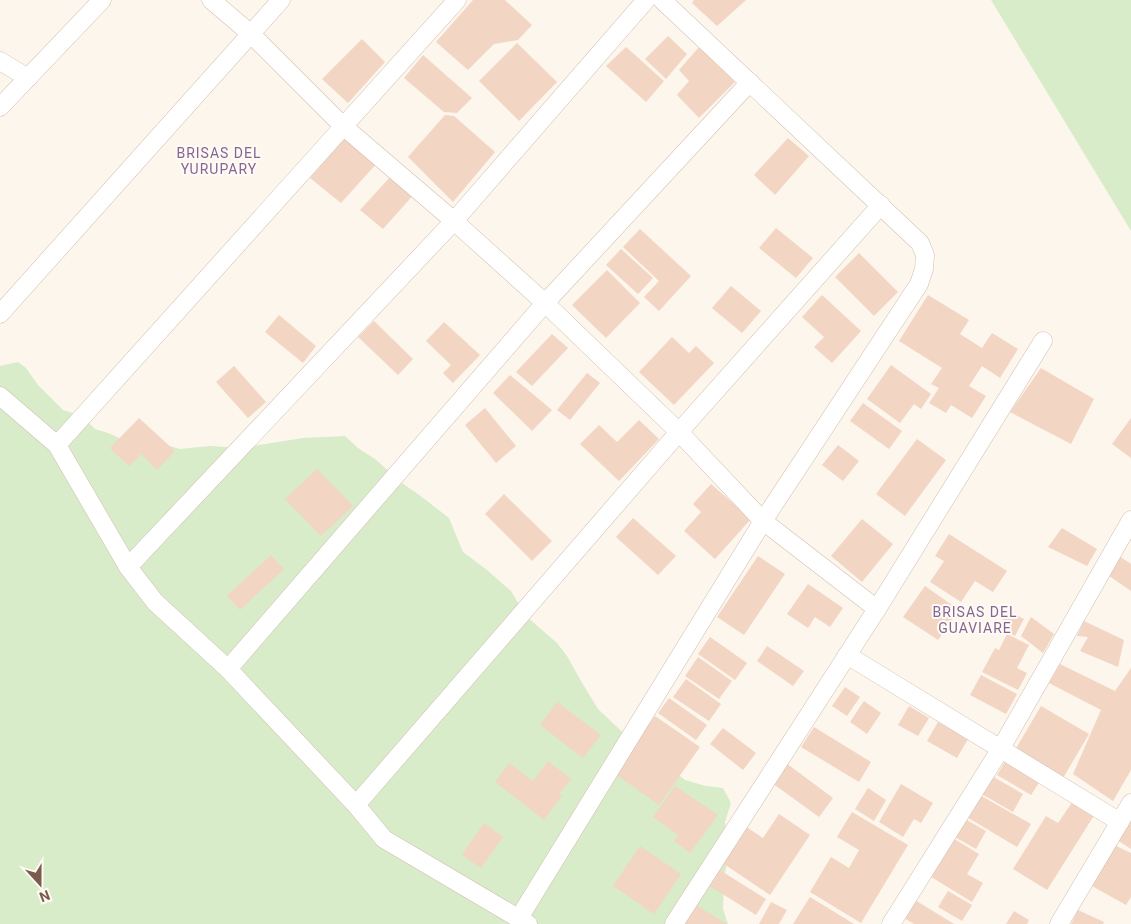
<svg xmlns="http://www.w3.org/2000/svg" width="1131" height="924" font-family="Roboto,sans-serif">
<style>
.green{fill:#d8ecc9}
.building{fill:#f3d5c3}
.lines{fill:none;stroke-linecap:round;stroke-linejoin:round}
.minor-casing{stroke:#d1beb0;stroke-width:19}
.minor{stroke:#fff;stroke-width:18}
.labels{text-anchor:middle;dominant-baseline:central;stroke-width:4;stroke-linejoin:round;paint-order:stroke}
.neighbourhood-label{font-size:14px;letter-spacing:1px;fill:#846695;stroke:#fffaf3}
</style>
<rect width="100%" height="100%" fill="#fdf6ec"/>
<g class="green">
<path d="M 991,0 L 1131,0 L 1131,231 Z"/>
<path d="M 18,362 L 26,368 L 38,385 L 63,410 L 82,416 L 95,429 L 108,433 L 135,445 L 159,443 L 180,449 L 210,446 L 240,448 L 303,438 L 345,436 L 358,448 L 375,459 L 402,483 L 422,497 L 449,518 L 463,552 L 487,570 L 511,591 L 526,616 L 557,643 L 567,656 L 581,681 L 598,709 L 632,741 L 667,765 L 685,780 L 706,786 L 723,788 L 731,803 L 725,822 L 728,860 L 724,877 L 723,909 L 728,924 L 0,924 L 0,366 Z"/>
</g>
<g class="building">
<path d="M 473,0 L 505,0 L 532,25 L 518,40 L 494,44 L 468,70 L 436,42 Z"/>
<path d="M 694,0 L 746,0 L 717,26 L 692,3 Z"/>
<path d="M 668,36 L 687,54 L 666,79 L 645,59 Z"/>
<path d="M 362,39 L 385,62 L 348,103 L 322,79 Z"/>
<path d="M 517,43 L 557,82 L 519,121 L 479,81 Z"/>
<path d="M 626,47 L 664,81 L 646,102 L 606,66 Z"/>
<path d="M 699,47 L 735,82 L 699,118 L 677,95 L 689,81 L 679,70 Z"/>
<path d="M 423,55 L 472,98 L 457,113 L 444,112 L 404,78 Z"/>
<path d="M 445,115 L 454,116 L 495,152 L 453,202 L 408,157 Z"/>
<path d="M 347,136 L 378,162 L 341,203 L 310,178 Z"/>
<path d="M 788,138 L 809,156 L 775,195 L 754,175 Z"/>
<path d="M 392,175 L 416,192 L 383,229 L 360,210 Z"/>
<path d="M 776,228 L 813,258 L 796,278 L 759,248 Z"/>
<path d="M 640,229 L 691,276 L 659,311 L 644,297 L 659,281 L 623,247 Z"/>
<path d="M 621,249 L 653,278 L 638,294 L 606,265 Z"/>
<path d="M 859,253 L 898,292 L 874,316 L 835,277 Z"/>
<path d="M 607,270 L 640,303 L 606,338 L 572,305 Z"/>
<path d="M 731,286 L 761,311 L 742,333 L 712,308 Z"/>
<path d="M 822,295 L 861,331 L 832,363 L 814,347 L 824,337 L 802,317 Z"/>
<path d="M 928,295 L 969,320 L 960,334 L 982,348 L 992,333 L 1018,349 L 1000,378 L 982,366 L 969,386 L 986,396 L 972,418 L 951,405 L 946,413 L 929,403 L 939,388 L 931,384 L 942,368 L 899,341 Z"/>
<path d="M 279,315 L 316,346 L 303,363 L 265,332 Z"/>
<path d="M 374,321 L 413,359 L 398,375 L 358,337 Z"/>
<path d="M 444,322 L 480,355 L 453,383 L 443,373 L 451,365 L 426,341 Z"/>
<path d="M 552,334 L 568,348 L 532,386 L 516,372 Z"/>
<path d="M 672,337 L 689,353 L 696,346 L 714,363 L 674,405 L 639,372 Z"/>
<path d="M 891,365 L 931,394 L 921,409 L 914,404 L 900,423 L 867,399 Z"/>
<path d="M 234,366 L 266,402 L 248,418 L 216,382 Z"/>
<path d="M 1041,368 L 1094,399 L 1071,444 L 1010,412 Z"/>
<path d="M 587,373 L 600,383 L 570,420 L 557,410 Z"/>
<path d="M 510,375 L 552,410 L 532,431 L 493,393 Z"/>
<path d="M 863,403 L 902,431 L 889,449 L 850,421 Z"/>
<path d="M 485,408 L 516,446 L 496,463 L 465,425 Z"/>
<path d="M 139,418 L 175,451 L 157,470 L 141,454 L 129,466 L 110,448 Z"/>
<path d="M 1131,418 L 1131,458 L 1112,444 Z"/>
<path d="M 639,420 L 659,439 L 619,481 L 580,444 L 599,425 L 617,442 Z"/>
<path d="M 917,439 L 946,460 L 905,516 L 876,494 Z"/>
<path d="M 838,445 L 859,461 L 843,481 L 822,465 Z"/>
<path d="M 317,469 L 353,506 L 321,536 L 285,499 Z"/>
<path d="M 711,484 L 751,519 L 715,559 L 684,531 L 701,512 L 693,504 Z"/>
<path d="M 504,494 L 552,541 L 532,561 L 485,514 Z"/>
<path d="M 633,518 L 676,556 L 658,575 L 616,537 Z"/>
<path d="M 862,519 L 893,544 L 862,582 L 831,556 Z"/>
<path d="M 1062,528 L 1097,549 L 1087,566 L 1048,547 Z"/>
<path d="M 949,534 L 1007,571 L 993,592 L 975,581 L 961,602 L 930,582 L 944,561 L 935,556 Z"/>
<path d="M 1113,552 L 1131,564 L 1131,591 L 1105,573 Z"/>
<path d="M 271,555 L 284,569 L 240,610 L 227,596 Z"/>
<path d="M 758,556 L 785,574 L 744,635 L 717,617 Z"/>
<path d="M 808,584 L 843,608 L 830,627 L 815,617 L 808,628 L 787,614 Z"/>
<path d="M 925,586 L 959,610 L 938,640 L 903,617 Z"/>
<path d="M 1008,611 L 1024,619 L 1015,636 L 999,627 Z"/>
<path d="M 1031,617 L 1054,634 L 1043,653 L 1021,636 Z"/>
<path d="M 1084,621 L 1124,640 L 1118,667 L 1080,651 L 1088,637 L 1077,636 Z"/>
<path d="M 1007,634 L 1029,645 L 1017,668 L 1027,673 L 1018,690 L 982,672 L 995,648 L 999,650 Z"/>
<path d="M 710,637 L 747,663 L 735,680 L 698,654 Z"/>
<path d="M 767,646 L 804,671 L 793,686 L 757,661 Z"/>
<path d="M 698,657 L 732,681 L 719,699 L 685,676 Z"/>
<path d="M 1060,664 L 1115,691 L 1131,668 L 1131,770 L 1113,801 L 1073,774 L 1101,710 L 1049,683 Z"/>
<path d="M 981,675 L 1017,694 L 1006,714 L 970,695 Z"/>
<path d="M 686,679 L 721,704 L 709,721 L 673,697 Z"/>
<path d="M 845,687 L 860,697 L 847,716 L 832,706 Z"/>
<path d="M 669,698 L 707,725 L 696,740 L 658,713 Z"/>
<path d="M 864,701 L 881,713 L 867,734 L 850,722 Z"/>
<path d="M 557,702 L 601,735 L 583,758 L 540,725 Z"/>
<path d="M 909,706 L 929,718 L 918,736 L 898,725 Z"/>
<path d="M 1041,706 L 1089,734 L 1063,778 L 1015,750 Z"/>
<path d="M 655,716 L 700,747 L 659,805 L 614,773 Z"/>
<path d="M 938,722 L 968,739 L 957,758 L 927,741 Z"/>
<path d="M 814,727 L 871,762 L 859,782 L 801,747 Z"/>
<path d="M 723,728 L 756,753 L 743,770 L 710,744 Z"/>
<path d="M 1007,758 L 1042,778 L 1031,795 L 997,775 Z"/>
<path d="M 548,761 L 571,779 L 559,794 L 562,796 L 544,820 L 495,782 L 509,763 L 533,781 Z"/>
<path d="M 786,763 L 833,798 L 819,817 L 772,783 Z"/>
<path d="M 990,775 L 1023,794 L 1013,812 L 980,793 Z"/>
<path d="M 901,784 L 933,803 L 921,823 L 914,819 L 903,837 L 879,822 Z"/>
<path d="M 675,786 L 718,815 L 690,853 L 674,841 L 678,835 L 653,817 Z"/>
<path d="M 868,788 L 886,800 L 874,821 L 855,809 Z"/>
<path d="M 978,794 L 1031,824 L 1017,847 L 965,816 Z"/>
<path d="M 1073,801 L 1095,814 L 1047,890 L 1013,869 L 1046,816 L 1058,823 Z"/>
<path d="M 852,812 L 908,845 L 861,923 L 810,892 L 831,857 L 849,868 L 859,850 L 837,837 Z"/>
<path d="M 779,814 L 810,835 L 770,895 L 721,862 L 745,826 L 763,838 Z"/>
<path d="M 963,818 L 986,831 L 976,849 L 953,836 Z"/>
<path d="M 1131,820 L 1131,849 L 1117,840 Z"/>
<path d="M 484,823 L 503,837 L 481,868 L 462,855 Z"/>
<path d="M 951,837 L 979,854 L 967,874 L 983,883 L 972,902 L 928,875 Z"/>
<path d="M 1110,843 L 1131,853 L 1131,897 L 1126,905 L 1092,886 Z"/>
<path d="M 640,846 L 681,874 L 654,914 L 613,886 Z"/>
<path d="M 718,869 L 766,899 L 756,915 L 708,885 Z"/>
<path d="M 948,891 L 972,905 L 962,921 L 938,907 Z"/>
<path d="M 810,897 L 854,924 L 793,924 Z"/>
<path d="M 915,900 L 954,924 L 914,924 L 904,918 Z"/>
<path d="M 771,902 L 787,910 L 779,924 L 759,924 Z"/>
<path d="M 694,904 L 727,924 L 682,924 Z"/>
<path d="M 1078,910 L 1104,922 L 1103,924 L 1071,924 Z"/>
<path d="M 1014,911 L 1029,920 L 1027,924 L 1006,924 Z"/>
</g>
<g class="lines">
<defs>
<g id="minor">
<path d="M 211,0 L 251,34 L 343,126 L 454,221 L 545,303 L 679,432 L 763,521 L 877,609"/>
<path d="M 0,61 L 28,78"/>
<path d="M 0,107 L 102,0"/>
<path d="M 0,314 L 281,0"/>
<path d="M 0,396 L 57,445 L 128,567 L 155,602 L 228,669 L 356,805 L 384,839 L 528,924"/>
<path d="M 57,445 L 457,0"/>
<path d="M 128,567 L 454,221 L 646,0"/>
<path d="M 847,655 L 1120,822"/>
<path d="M 228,669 L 545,303 L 750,82"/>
<path d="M 356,805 L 679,432 L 881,205"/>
<path d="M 519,918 L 763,521 L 919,284 L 924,269 L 925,255 L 920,243 L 662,0"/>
<path d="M 674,924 L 877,609 L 1043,341"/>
<path d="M 891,924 L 1000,750 L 1131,520"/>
<path d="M 1059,924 L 1131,803"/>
</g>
</defs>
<use href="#minor" class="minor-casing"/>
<use href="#minor" class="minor"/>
</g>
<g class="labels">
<g class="neighbourhood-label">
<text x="219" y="153">BRISAS DEL<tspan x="219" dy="16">YURUPARY</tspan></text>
<text x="975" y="612">BRISAS DEL<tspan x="975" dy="16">GUAVIARE</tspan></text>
</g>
</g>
<g transform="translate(40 884) rotate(159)" stroke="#fffaf3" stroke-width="4" paint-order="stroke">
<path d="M0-4L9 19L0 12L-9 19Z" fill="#7a5c4d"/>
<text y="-8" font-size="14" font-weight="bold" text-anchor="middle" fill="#7a5c4d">N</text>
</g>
</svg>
